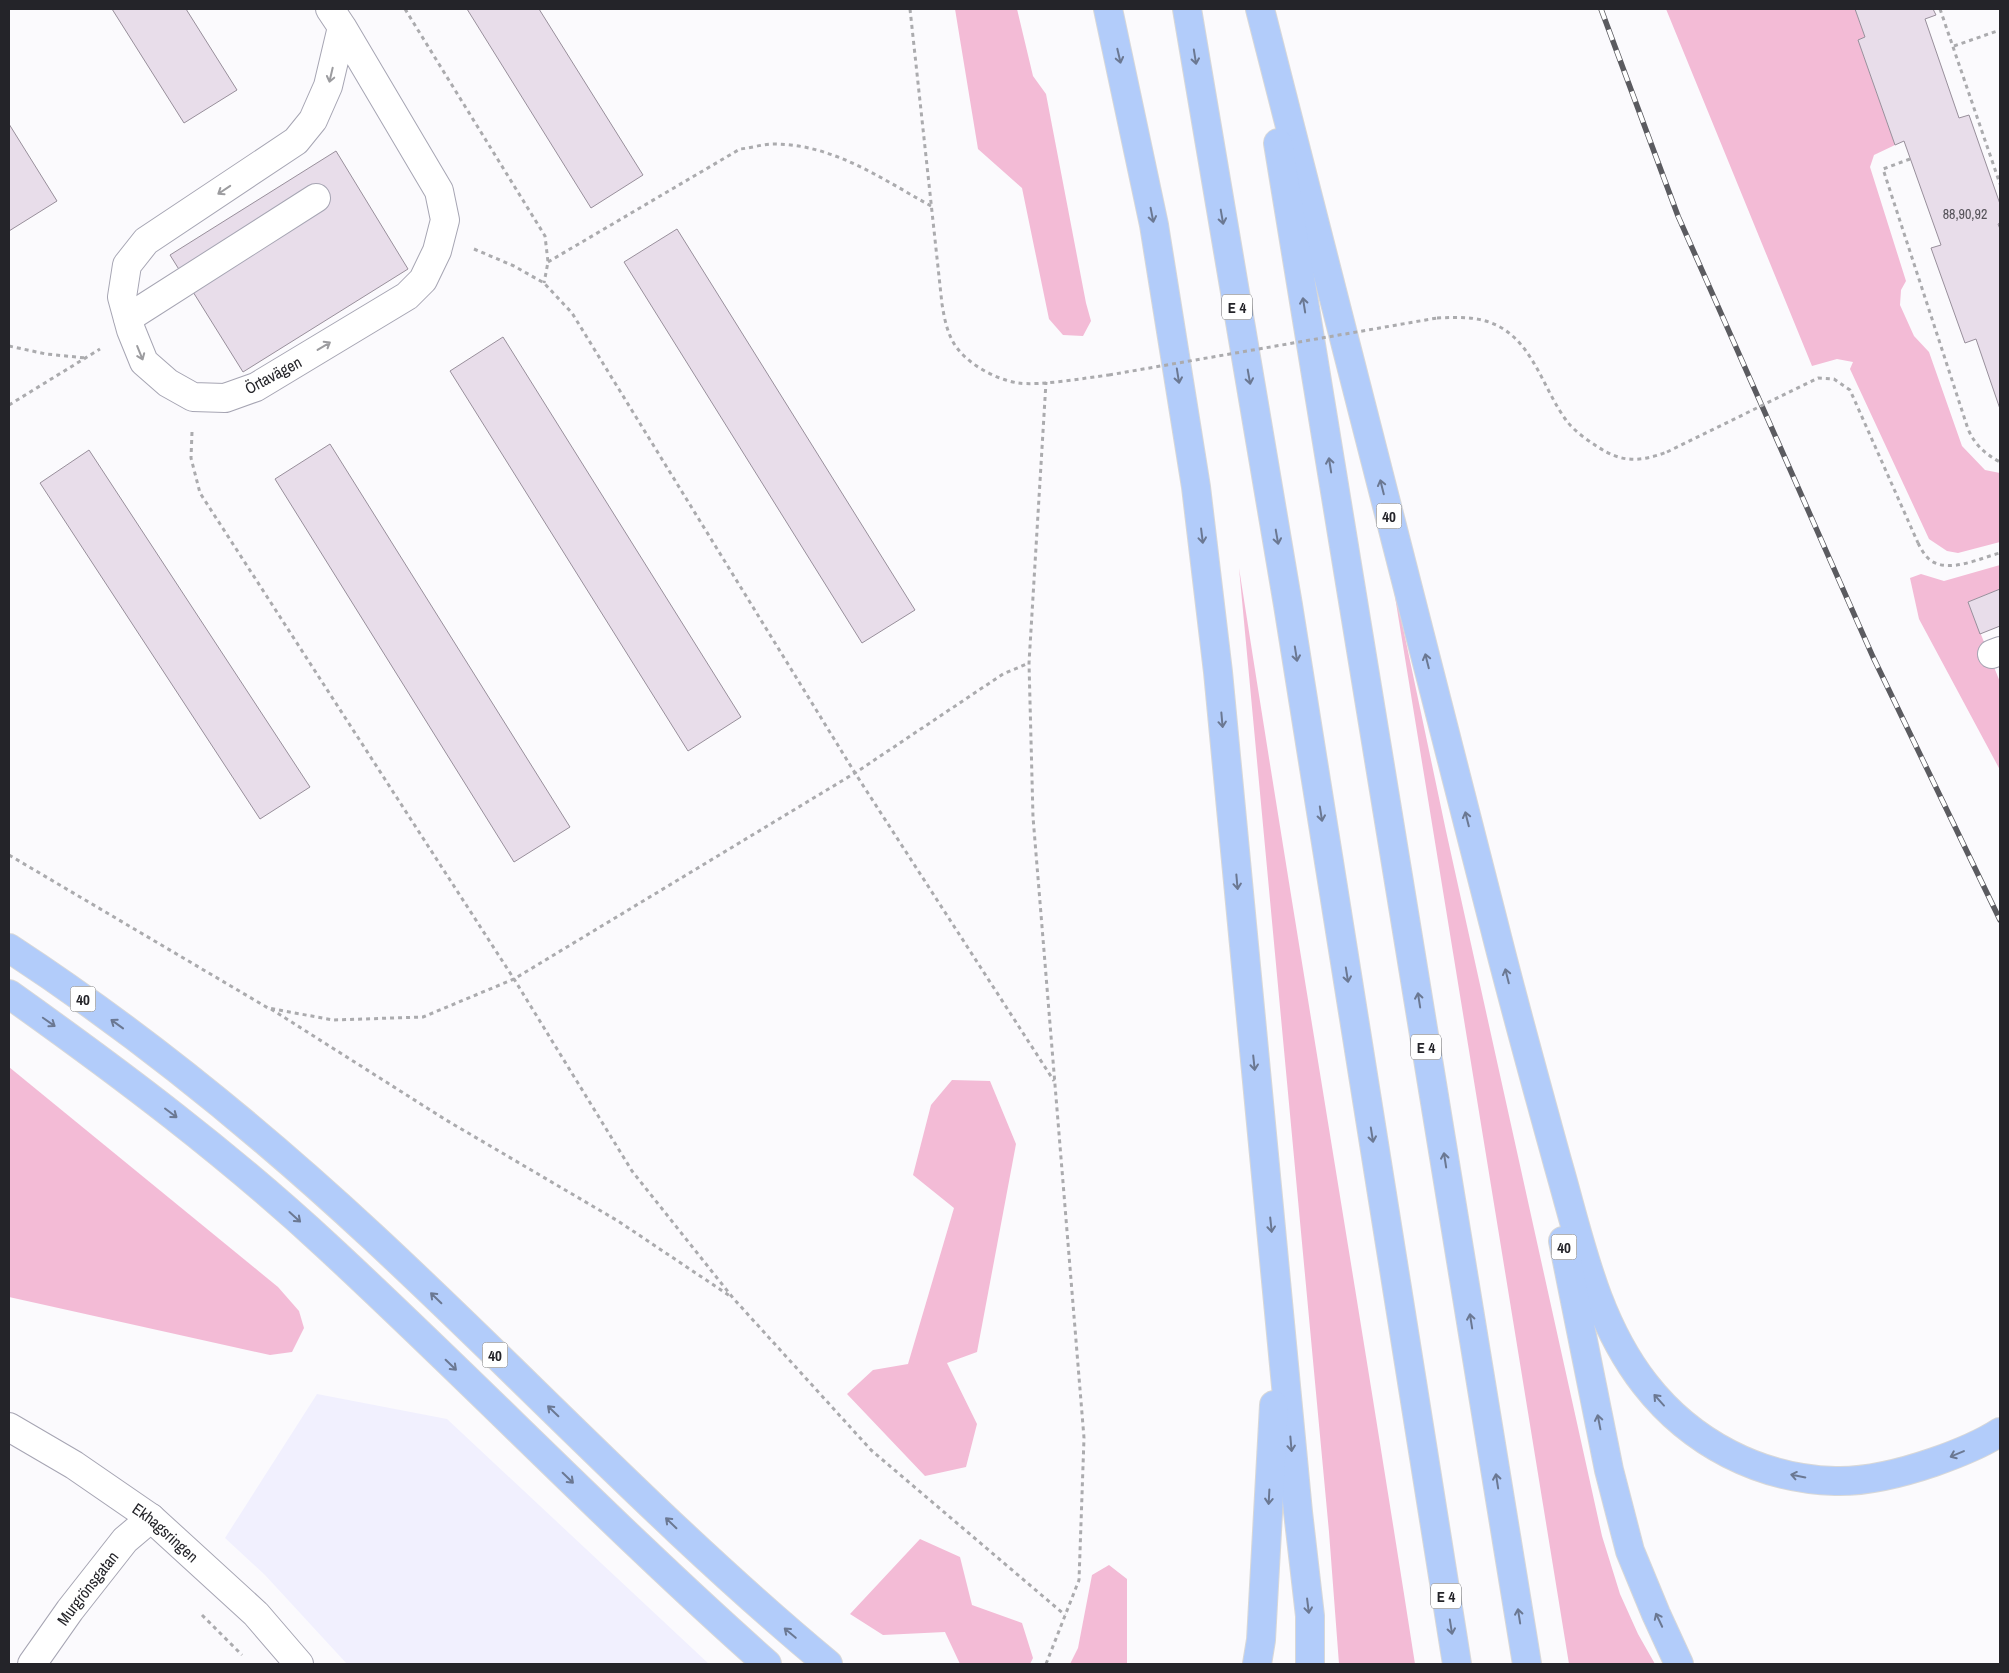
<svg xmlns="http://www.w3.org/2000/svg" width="2009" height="1673" font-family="'Archivo Narrow',sans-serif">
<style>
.built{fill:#f1f0fe}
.green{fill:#f3bbd6}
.building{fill:#e8ddea;stroke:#988f9b}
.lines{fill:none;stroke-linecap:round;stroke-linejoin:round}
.minor-casing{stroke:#a6a5b3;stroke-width:30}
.highway-casing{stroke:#d8d8d8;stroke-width:30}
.path{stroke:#ababae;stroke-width:3;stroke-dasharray:4 4;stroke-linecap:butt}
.minor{stroke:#fff;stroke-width:28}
.highway{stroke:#b2ccfa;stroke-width:28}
.rail-casing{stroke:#5b5b60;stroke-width:5.5}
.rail{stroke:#fff;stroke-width:4;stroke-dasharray:11;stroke-linecap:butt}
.path-bridge{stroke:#ababae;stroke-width:3;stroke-dasharray:4 4;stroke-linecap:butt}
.oneway{stroke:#6b7892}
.oneway2{stroke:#9c9c9f}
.labels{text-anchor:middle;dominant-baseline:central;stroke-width:5;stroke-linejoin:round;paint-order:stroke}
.number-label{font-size:14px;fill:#555259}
.shield{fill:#fff;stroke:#666669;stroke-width:1}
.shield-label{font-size:15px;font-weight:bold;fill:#242429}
.street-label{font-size:16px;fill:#242429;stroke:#fff}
</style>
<rect width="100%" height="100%" fill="#fbfafd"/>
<path class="built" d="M 317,1394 L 447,1419 L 709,1664 L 347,1664 L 265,1575 L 225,1538 Z"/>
<g class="green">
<path d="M 955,9 L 1017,9 L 1033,76 L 1046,94 L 1086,303 L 1091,321 L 1083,336 L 1063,335 L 1049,319 L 1022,188 L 978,149 Z"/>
<path d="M 1666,9 L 1855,9 L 1865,37 L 1858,40 L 1895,145 L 1874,155 L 1870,167 L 1906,281 L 1901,290 L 1900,305 L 1914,336 L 1929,352 L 1962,446 L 1985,470 L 2000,473 L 2000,542 L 1958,553 L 1947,551 L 1929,539 L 1850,369 L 1853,362 L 1837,359 L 1812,366 Z"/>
<path d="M 2000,565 L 2000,589 L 1968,602 L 2000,682 L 2000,770 L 1919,619 L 1910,578 L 1921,574 L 1944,581 Z"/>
<path d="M 1390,566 L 1446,831 L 1602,1536 L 1620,1594 L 1638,1634 L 1655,1664 L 1569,1664 Z"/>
<path d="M 1239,568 C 1296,934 1358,1299 1415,1664 L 1339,1664 L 1329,1532 Z"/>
<path d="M 9,1067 L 278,1287 L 299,1311 L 304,1328 L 292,1352 L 270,1355 L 9,1297 Z"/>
<path d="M 952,1080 L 990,1081 L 1016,1144 L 977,1352 L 947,1363 L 977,1424 L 966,1467 L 925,1476 L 847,1394 L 873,1370 L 908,1364 L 954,1208 L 913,1175 L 931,1105 Z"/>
<path d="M 920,1539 L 960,1557 L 972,1605 L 1022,1623 L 1033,1658 L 1030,1664 L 960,1664 L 945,1632 L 883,1635 L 850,1614 Z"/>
<path d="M 1109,1565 L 1127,1579 L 1127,1664 L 1070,1664 L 1078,1648 L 1092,1575 Z"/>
</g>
<g class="building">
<path d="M 112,9 L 186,9 L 237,90 L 184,123 Z"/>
<path d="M 467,9 L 539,9 L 643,175 L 591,208 Z"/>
<path d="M 1855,9 L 1933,9 L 1936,15 L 1925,19 L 1959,118 L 1969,115 L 2000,204 L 2000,223 L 1998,224 L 2000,229 L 2000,409 L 1976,339 L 1965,343 L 1931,248 L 1941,245 L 1904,141 L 1895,145 L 1858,40 L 1865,37 Z"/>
<path d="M 9,124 L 57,201 L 9,231 Z"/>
<path d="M 336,151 L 408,269 L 243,372 L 170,255 Z"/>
<path d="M 677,229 L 915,610 L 862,643 L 624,262 Z"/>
<path d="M 503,337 L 741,717 L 688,751 L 450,371 Z"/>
<path d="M 330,444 L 570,827 L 514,862 L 275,479 Z"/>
<path d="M 89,450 L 310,787 L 260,819 L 40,483 Z"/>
<path d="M 2000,589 L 2000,626 L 1980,634 L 1968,602 Z"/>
</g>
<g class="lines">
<defs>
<g id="minor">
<path d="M 330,9 L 342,27 L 439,191 L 445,220 L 437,251 L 423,280 L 407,296 L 256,387 L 225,398 L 193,397 L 168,383 L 144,362 L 131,330 L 122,297 L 127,265 L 146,241 L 296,141 L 313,120 L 328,86 L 342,27"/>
<path d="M 128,318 L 316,198"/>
<path d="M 1992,654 L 2000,651"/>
<path id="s1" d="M 9,1427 L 74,1465 L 151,1518 L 256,1614 L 299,1664"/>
<path id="s2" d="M 32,1664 L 70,1610 L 125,1540 L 151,1518"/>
</g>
<g id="highway">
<path d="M 1108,9 L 1154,225 L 1196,487 L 1218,672 L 1298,1512 L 1310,1616 L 1310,1664"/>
<path d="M 1187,9 L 1288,605 L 1457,1664"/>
<path d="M 1260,9 C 1338,314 1416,619 1494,925 C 1514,1005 1536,1084 1558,1164 C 1580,1240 1595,1320 1645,1384 C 1691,1443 1760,1479 1835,1481 C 1868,1482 1902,1473 1934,1462 C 1957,1454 1980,1445 2000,1432"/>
<path d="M 1278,143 L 1527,1664"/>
<path d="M 9,948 C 139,1033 259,1131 373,1237 C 525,1378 668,1531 828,1664"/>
<path d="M 9,994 C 120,1073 228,1154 328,1247 C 476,1384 616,1530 767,1664"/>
<path d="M 1563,1241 L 1609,1470 L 1630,1551 L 1656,1614 L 1679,1664"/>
<path d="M 1257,1664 L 1261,1640 L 1274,1405"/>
</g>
</defs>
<use href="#minor" class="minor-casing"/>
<use href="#highway" class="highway-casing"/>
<g class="path">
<path d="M 405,9 L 545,236 L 548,262 L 544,283"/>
<path d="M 910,9 L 942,304 C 944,316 946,328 952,340 C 963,362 994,379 1018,383 C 1041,386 1084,378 1109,375"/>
<path d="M 1940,9 L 2000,184"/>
<path d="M 1954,46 L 2000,30"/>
<path d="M 1910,159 L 1883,169 L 1968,429 C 1975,445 1985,454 2000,462"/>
<path d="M 474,249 L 514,266 L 544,283 L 572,313 L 855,773 L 1054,1081"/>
<path d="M 548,262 L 740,149 C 751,148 763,144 774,144 C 833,144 882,179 931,206"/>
<path d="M 1437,318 C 1460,317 1480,316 1500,327 C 1534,346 1544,390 1566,420 C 1574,431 1587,440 1598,447 C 1622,463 1640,462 1667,452"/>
<path d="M 9,346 L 46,354 L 86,358"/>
<path d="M 9,405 L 100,349"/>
<path d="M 192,432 L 191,458 L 200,493 L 514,979 L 632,1171 L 733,1298 L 871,1450 L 1065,1615"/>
<path d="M 1918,543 C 1921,549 1925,556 1930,560 C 1949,574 1980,558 2000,553"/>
<path d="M 9,855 L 268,1008 L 333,1020 L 423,1017 L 514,979 L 855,773 L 1003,674 L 1029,663"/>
<path d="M 271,1009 L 446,1120 L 618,1221 L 730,1296"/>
<path d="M 202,1615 L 242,1655"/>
<path d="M 1046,1664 L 1079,1580 L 1084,1438 L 1033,817 L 1029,663 L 1046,382"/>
</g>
<use href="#minor" class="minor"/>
<use href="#highway" class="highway"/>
<defs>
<path id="rail" d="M 1601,9 L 1678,216 L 1873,657 L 2000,920"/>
</defs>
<use href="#rail" class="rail-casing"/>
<use href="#rail" class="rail"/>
<g class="path-bridge">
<path d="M 1109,375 L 1437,318"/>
<path d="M 1667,452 L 1818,378 L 1834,379 L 1850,390 L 1918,543"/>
</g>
</g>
<defs><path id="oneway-shaft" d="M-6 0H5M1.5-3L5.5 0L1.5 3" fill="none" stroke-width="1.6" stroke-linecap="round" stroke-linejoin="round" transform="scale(1.25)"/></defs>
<g class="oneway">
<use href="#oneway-shaft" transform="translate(1119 56) rotate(77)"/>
<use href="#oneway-shaft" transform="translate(1195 57) rotate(81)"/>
<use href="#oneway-shaft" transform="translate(1152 215) rotate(79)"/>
<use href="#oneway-shaft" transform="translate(1222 217) rotate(80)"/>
<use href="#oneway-shaft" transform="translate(1304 305) rotate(-99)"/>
<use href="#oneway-shaft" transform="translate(1178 376) rotate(81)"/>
<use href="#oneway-shaft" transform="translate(1249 377) rotate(80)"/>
<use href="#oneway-shaft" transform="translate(1330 465) rotate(-99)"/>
<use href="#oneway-shaft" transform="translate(1382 487) rotate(-104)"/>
<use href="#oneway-shaft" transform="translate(1202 536) rotate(83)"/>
<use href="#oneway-shaft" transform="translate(1277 537) rotate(80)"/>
<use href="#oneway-shaft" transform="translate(1296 654) rotate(81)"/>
<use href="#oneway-shaft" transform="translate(1427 661) rotate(-104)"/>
<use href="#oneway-shaft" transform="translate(1222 720) rotate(85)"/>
<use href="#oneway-shaft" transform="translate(1321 814) rotate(81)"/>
<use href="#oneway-shaft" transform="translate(1467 819) rotate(-104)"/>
<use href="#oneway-shaft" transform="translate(1237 882) rotate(85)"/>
<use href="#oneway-shaft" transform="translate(1347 975) rotate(81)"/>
<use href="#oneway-shaft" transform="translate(1507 976) rotate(-104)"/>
<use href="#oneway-shaft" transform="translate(1419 1000) rotate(-99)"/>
<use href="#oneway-shaft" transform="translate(49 1022) rotate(35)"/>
<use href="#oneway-shaft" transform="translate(117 1024) rotate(-144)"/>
<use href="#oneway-shaft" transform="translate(1254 1063) rotate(84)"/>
<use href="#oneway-shaft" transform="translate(171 1113) rotate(37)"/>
<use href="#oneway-shaft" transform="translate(1372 1135) rotate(81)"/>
<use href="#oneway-shaft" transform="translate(1445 1160) rotate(-99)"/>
<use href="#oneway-shaft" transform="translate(295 1217) rotate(42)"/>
<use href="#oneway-shaft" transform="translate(1271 1225) rotate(84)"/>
<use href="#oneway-shaft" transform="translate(436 1298) rotate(-136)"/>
<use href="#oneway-shaft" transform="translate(1471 1321) rotate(-99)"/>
<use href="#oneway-shaft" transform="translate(451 1365) rotate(44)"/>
<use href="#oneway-shaft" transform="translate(1659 1400) rotate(-132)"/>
<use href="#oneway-shaft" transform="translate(553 1411) rotate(-136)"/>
<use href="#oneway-shaft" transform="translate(1599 1422) rotate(-101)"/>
<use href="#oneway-shaft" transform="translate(1291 1444) rotate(85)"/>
<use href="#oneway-shaft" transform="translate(1957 1454) rotate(157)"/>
<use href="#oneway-shaft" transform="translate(1798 1476) rotate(-169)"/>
<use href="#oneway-shaft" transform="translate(568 1478) rotate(44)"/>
<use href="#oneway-shaft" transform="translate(1497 1481) rotate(-99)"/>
<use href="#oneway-shaft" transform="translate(1269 1497) rotate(93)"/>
<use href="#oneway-shaft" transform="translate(671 1523) rotate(-136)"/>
<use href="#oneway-shaft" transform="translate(1308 1606) rotate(83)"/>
<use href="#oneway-shaft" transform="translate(1519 1616) rotate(-99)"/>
<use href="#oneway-shaft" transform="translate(1659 1620) rotate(-115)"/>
<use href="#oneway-shaft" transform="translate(1451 1627) rotate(81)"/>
<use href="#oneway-shaft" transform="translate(790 1633) rotate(-140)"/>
</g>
<g class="oneway2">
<use href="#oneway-shaft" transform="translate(331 75) rotate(103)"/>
<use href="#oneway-shaft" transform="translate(224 190) rotate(146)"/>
<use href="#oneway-shaft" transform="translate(324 346) rotate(-31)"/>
<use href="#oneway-shaft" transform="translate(140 353) rotate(68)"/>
</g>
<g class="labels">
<g class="number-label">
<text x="1965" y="214">88,90,92</text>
</g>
<g class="shield">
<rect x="1222" y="294.5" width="30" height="25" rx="4"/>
<rect x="1376.5" y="503.5" width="25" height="25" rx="4"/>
<rect x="70.5" y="986.5" width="25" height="25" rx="4"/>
<rect x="1411" y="1034.5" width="30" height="25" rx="4"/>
<rect x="1551.5" y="1234.5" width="25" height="25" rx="4"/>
<rect x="482.5" y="1342.5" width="25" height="25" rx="4"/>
<rect x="1431" y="1583.5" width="30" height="25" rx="4"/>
</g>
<g class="shield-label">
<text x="1237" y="307">E 4</text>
<text x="1389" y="516">40</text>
<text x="83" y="999">40</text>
<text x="1426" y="1047">E 4</text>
<text x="1564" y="1247">40</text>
<text x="495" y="1355">40</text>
<text x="1446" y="1596">E 4</text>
</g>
<g class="street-label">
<text transform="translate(273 375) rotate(-28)">Örtavägen</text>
<text stroke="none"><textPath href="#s1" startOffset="189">Ekhagsringen</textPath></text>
<text stroke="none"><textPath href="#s2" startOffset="94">Murgrönsgatan</textPath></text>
</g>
</g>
<rect width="2009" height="1673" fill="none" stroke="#242429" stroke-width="20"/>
</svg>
